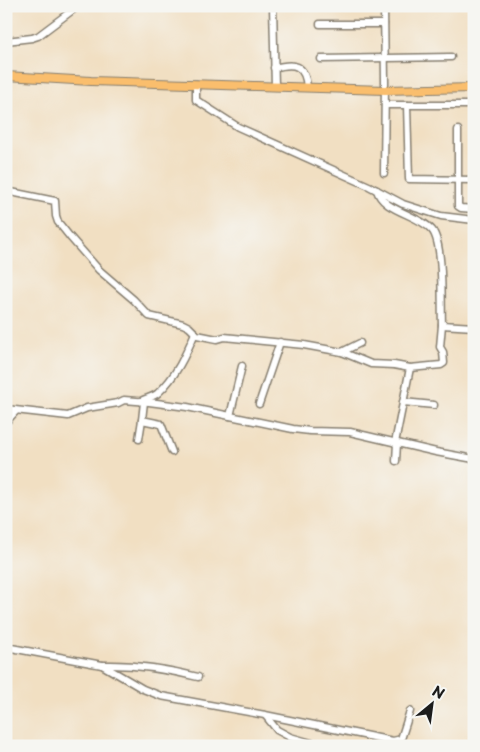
<svg xmlns="http://www.w3.org/2000/svg" width="480" height="752" font-family="'Playpen Sans',sans-serif">
<style>
.lines{fill:none;stroke-linecap:round;stroke-linejoin:round}
.minor-casing{stroke:#867e6f;stroke-width:9}
.major-casing{stroke:#867e6f;stroke-width:10}
.minor{stroke:#fff;stroke-width:6}
.major{stroke:#fabe6d;stroke-width:8}
</style>
<rect width="100%" height="100%" fill="#f6f6f2"/>
<filter id="ink" filterUnits="userSpaceOnUse"><feTurbulence type="fractalNoise" baseFrequency=".02" numOctaves="2"/><feDisplacementMap in="SourceGraphic" scale="10" xChannelSelector="R" yChannelSelector="G"/><feConvolveMatrix kernelMatrix="1 2 1 2 8 2 1 2 1" color-interpolation-filters="sRGB"/></filter>
<filter id="wash" filterUnits="userSpaceOnUse"><feTurbulence type="fractalNoise" baseFrequency=".0096" numOctaves="4" result="noise"/><feDisplacementMap in="SourceGraphic" scale="20" xChannelSelector="R" yChannelSelector="G"/><feGaussianBlur stdDeviation="1.12" result="paint"/><feColorMatrix in="noise" values="0 0 0 0 0 0 0 0 0 0 0 0 0 0 0 0 0 1.4 0 .05"/><feComposite in="paint" operator="in"/></filter>
<g filter="url(#wash)">
<rect width="100%" height="100%" fill="#f1dfc2"/>
</g>
<g filter="url(#ink)">
<g class="lines">
<defs>
<g id="minor">
<path d="M 273,6 L 275,86"/>
<path d="M 320,24 L 384,24"/>
<path d="M 6,41 L 32,38 L 38,36 L 78,6"/>
<path d="M 321,59 L 451,57"/>
<path d="M 274,68 C 295,62 305,65 307,87"/>
<path d="M 196,84 L 196,100 L 238,127 L 369,186 L 403,204 L 441,216 L 474,220"/>
<path d="M 385,105 L 474,105"/>
<path d="M 407,105 L 409,179 L 474,180"/>
<path d="M 458,130 L 458,206 L 461,208 L 474,209"/>
<path d="M 384,173 L 385,82 L 384,6"/>
<path d="M 377,190 C 382,211 418,214 432,230 C 444,244 441,304 442,325 L 474,327"/>
<path d="M 6,191 L 55,201 L 56,216 L 58,222 L 70,237 L 99,270 L 134,300 L 149,316 L 183,324 L 189,327 L 197,335 L 217,339 L 224,337 L 304,345 L 342,352 L 371,364 L 394,365 L 410,368 L 395,443"/>
<path d="M 342,352 L 360,343"/>
<path d="M 410,368 L 441,365 L 444,363 L 443,352 L 440,347 L 442,325"/>
<path d="M 141,401 C 146,398 154,397 158,393 C 176,377 186,354 195,333"/>
<path d="M 144,402 L 142,420 L 161,424 L 172,452"/>
<path d="M 403,402 L 434,405"/>
<path d="M 259,404 L 280,342"/>
<path d="M 6,409 L 68,416 L 87,408 L 118,403 L 124,400 L 149,402 L 187,407 L 293,429 L 310,431 L 350,432 L 436,452 L 474,459"/>
<path d="M 230,416 L 242,366"/>
<path d="M 6,422 L 16,411"/>
<path d="M 139,439 L 142,420"/>
<path d="M 396,461 L 397,443"/>
<path d="M 6,647 L 102,665 L 143,689 L 161,696 L 265,715 L 393,741 L 401,739 L 410,711"/>
<path d="M 103,665 C 135,664 167,669 198,677"/>
<path d="M 265,715 L 277,730 L 290,737 L 322,746"/>
</g>
<path id="major" d="M 6,76 L 91,81 L 385,90 L 474,88"/>
</defs>
<use href="#minor" class="minor-casing"/>
<use href="#major" class="major-casing"/>
<use href="#minor" class="minor"/>
<use href="#major" class="major"/>
</g>
</g>
<rect width="480" height="752" fill="none" stroke="#f6f6f2" stroke-width="25"/>
<g transform="translate(432 704) rotate(29)" stroke="#f6f6f2" stroke-width="4" paint-order="stroke">
<path d="M0-4L9 19L0 12L-9 19Z" fill="#1c1c1c"/>
<text y="-8" font-size="14" font-weight="bold" text-anchor="middle" fill="#1c1c1c">N</text>
</g>
</svg>
